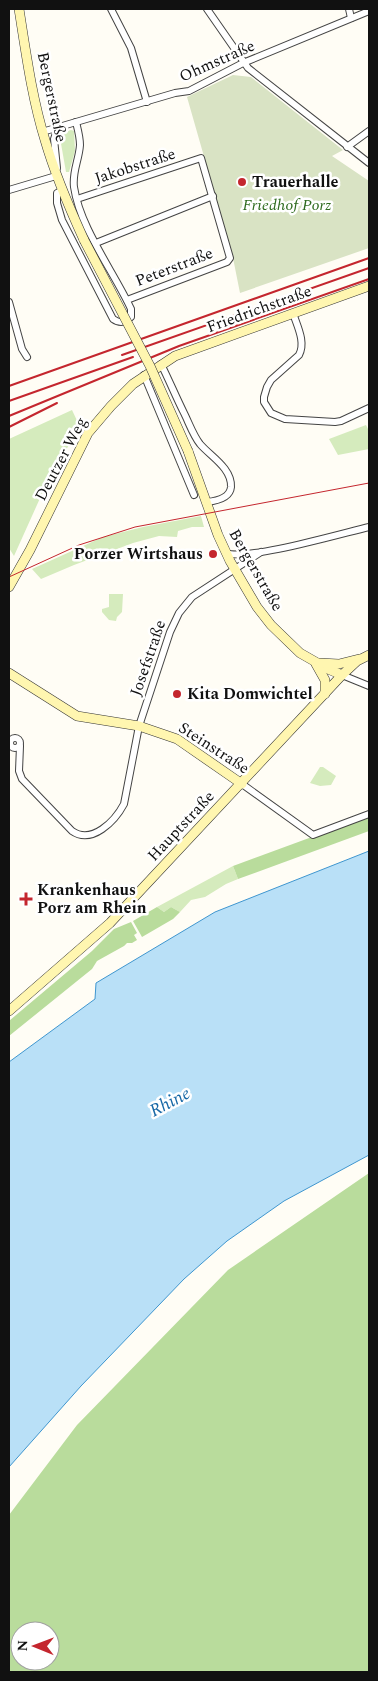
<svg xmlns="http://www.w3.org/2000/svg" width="378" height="1681" font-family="Spectral,serif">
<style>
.green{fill:#d5ebbd}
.forest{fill:#b9dc9c;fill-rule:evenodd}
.cemetery{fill:#d9e3c4}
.water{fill:#b9e0f7;stroke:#3f96cf}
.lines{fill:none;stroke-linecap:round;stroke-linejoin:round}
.street-casing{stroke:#444;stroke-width:8}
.secondary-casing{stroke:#333;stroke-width:10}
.street{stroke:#fff;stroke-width:6}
.secondary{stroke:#fff6b0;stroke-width:9}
.tram{stroke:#c4262e;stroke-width:1}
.rail{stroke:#c4262e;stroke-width:2}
.secondary-bridge-casing{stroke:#333;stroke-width:10;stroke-linecap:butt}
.secondary-bridge{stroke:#fff6b0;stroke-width:9}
.poi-dot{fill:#c4262e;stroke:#fff;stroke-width:2}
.labels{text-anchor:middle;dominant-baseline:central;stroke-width:5;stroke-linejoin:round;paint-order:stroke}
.street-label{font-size:16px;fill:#111;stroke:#fff}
.poi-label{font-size:16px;font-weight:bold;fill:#111;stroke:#fff;text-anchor:start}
.park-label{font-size:16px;font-style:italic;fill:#2f6b1f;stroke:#fff}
.water-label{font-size:18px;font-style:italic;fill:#1768a6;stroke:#fff}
</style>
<rect width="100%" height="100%" fill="#fffdf5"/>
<g class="green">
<path d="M 71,130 L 74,131 L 75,151 L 69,172 L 66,172 L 60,138 L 62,133 Z"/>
<path d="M 72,410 L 80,427 L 50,476 L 14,556 L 9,548 L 9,439 Z"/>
<path d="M 366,425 L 369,431 L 369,449 L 338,455 L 329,439 Z"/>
<path d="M 201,516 L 204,527 L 192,527 L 178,531 L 177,537 L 159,536 L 133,543 L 74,565 L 41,579 L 32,569 L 103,537 L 143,527 Z"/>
<path d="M 109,594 L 123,594 L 122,612 L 117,617 L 116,621 L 109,620 L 102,612 L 102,609 L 109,607 Z"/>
<path d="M 320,767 L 323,767 L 336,776 L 331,785 L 320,786 L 310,783 Z"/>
<path d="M 233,866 L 238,879 L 226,884 L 205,897 L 191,900 L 180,912 L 171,907 L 164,912 L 157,907 Z"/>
</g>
<g class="forest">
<path d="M 369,816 L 369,831 L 238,879 L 233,866 Z"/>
<path d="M 157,907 L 164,912 L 171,907 L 180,912 L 173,919 L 142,937 L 133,921 Z"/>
<path d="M 131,922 L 137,933 L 134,935 L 137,940 L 132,943 L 127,943 L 124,946 L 97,961 L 92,969 L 9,1036 L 9,1021 L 92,951 L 114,929 Z"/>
<path d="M 369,1173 L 369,1672 L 9,1672 L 9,1515 L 77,1425 L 228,1270 ZM 20,1631 L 50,1631 L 50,1661 L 20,1661 Z"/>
</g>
<path class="cemetery" d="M 233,75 L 251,77 L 343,150 L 332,156 L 369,181 L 369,248 L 240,293 L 233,258 L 187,97 Z"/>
<path class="water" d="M 369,851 L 369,1155 L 284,1201 L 227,1241 L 184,1279 L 81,1386 L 9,1467 L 9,1062 L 95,999 L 96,983 L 215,912 Z"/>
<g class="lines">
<defs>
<g id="street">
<path d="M 111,9 L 131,48 L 147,102"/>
<path d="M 207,9 L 248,68 L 369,163"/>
<path d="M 349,9 L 351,18"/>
<path d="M 42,132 L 175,93 L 189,91 L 243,63 L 369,11"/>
<path d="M 347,147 L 369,131"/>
<path d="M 57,168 L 54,139 L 58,127"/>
<path d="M 61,187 L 61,191 L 57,193 L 57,203 L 62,220 L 113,319 C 120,324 125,323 131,317 L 131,309 C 114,272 80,228 74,187 C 72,172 79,160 80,145 C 80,137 78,130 76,122"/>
<path d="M 9,190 L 56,176"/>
<path d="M 77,199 L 201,158 L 230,258 L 227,262 L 127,300"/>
<path d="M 96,243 L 213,196"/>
<path d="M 9,302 L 22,349 L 27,357"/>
<path d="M 293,313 C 297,326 306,342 299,355 L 271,380 L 267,387 L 264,397 L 264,402 L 271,413 L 285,419 L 335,422 L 341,421 L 369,408"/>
<path d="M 161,364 C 169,380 176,397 184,413 C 189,423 193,435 200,444 C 210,456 232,468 231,487 C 230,498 216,501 207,502"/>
<path d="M 144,375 L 194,495"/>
<path d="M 226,553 C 247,561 343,533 369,527"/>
<path d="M 342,675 L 369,686"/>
<circle cx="15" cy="743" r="5"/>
<path d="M 20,746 L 19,771 L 22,779 L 72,831 C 92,845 115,821 124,804 L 139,726 L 170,632 L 179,613 L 192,597 L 261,552"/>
<path d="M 242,784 L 313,835 L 369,814"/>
</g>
<g id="secondary">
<path d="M 19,9 C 26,53 32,98 45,140 C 55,175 69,207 84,240"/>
<path d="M 188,451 L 218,535 L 230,561 L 257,607 L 271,625 L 300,653 L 328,669 L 342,675"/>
<path d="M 9,587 L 30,550 L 88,433 L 111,406 L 133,384 L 175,356 L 369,286"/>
<path d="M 320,663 L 339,664 L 359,659"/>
<path d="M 316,664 L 325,680 L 325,694"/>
<path d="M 9,673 L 77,716 L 139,726 L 177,739 L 242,784"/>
<path d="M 9,1011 L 110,923 L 342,675 L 357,661 L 369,655"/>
</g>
</defs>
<use href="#street" class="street-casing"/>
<use href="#secondary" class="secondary-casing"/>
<use href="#street" class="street"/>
<use href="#secondary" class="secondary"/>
<path class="tram" d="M 9,577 L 79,545 L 135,527 L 369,483"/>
<g class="rail">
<path d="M 122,355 L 369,268"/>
<path d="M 9,386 L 369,258"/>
<path d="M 9,401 L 133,357"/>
<path d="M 9,416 L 179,346 L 369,279"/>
<path d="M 9,427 L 57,403"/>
</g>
<defs>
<path id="secondary-bridge" d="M 84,240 L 150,366 L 188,451"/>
</defs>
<use href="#secondary-bridge" class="secondary-bridge-casing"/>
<use href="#secondary-bridge" class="secondary-bridge"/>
</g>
<g class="poi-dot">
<circle cx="242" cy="182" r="5"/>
<circle cx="213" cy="554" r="5"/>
<circle cx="177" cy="694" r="5"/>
<path d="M23.5 891.5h5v5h5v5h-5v5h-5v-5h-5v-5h5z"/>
</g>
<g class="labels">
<g class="street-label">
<text transform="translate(217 61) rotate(-24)">Ohmstraße</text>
<text transform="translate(52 97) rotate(78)">Bergerstraße</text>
<text transform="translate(135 166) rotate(-18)">Jakobstraße</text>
<text transform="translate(174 267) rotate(-21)">Peterstraße</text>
<text transform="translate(259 309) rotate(-20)">Friedrichstraße</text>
<text transform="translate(61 459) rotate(-62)">Deutzer Weg</text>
<text transform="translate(256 570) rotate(60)">Bergerstraße</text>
<text transform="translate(148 658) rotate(-71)">Josefstraße</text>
<text transform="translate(214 748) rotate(33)">Steinstraße</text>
<text transform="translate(181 826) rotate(-47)">Hauptstraße</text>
</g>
<g class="poi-label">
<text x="252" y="182">Trauerhalle</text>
<text x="203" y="554" text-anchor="end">Porzer Wirtshaus</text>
<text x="187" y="694">Kita Domwichtel</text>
<text x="37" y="890">Krankenhaus<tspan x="37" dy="18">Porz am Rhein</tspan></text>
</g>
<g class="park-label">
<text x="287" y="205">Friedhof Porz</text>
</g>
<g class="water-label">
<text transform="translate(170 1102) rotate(-28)">Rhine</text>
</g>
</g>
<rect width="378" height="1681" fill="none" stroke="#111111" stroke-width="20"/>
<g transform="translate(35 1646) rotate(271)"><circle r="24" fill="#ffffff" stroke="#a0a0a0"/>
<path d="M0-4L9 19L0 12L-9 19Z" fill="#c4262e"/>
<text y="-8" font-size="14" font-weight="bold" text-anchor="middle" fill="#111111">N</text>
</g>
</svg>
